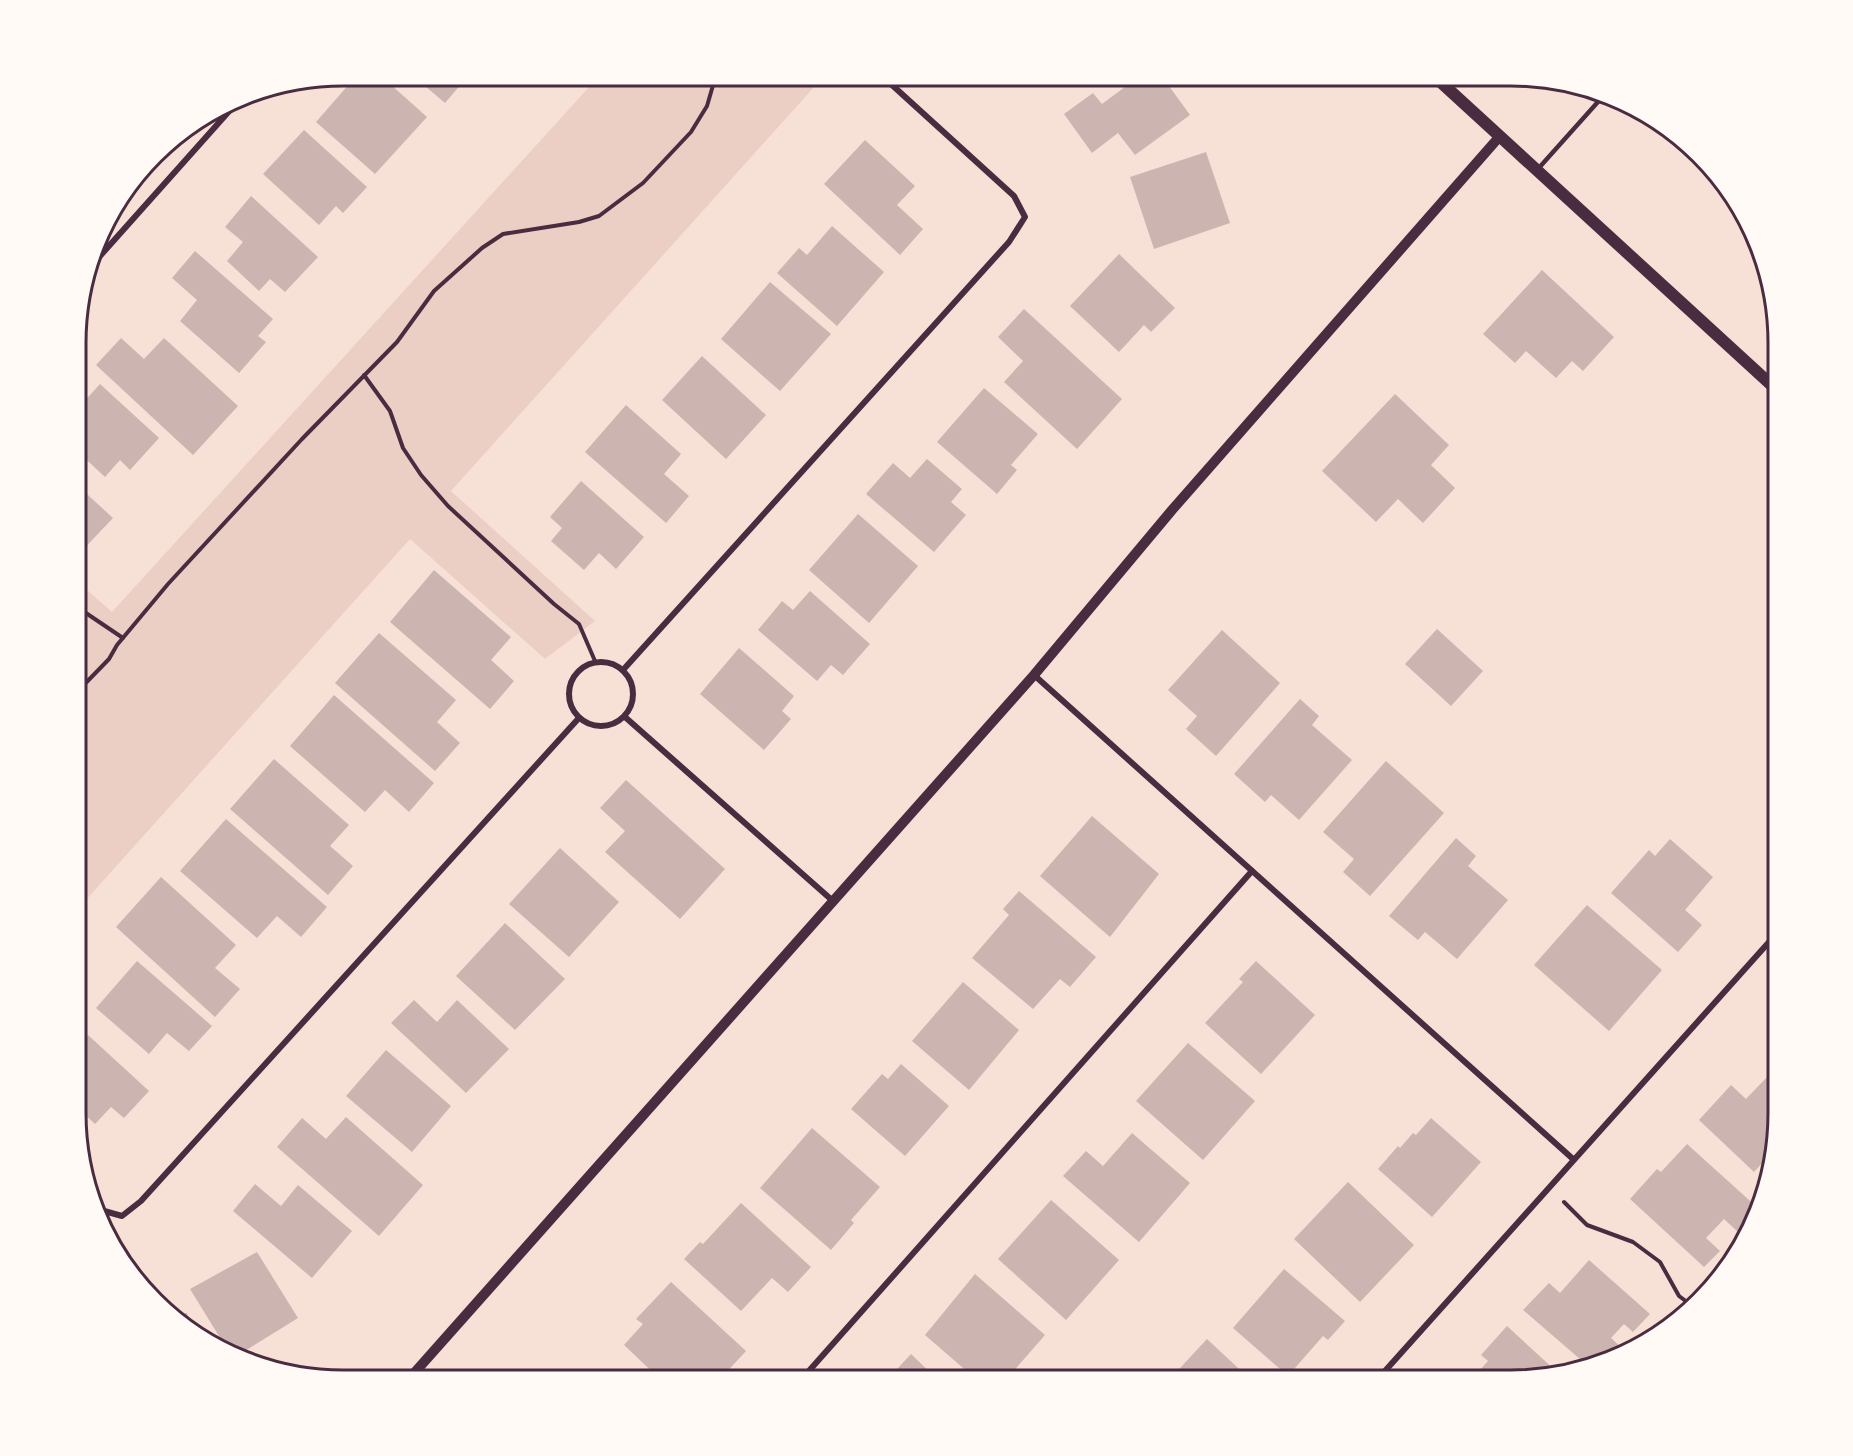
<svg xmlns="http://www.w3.org/2000/svg" width="1853" height="1456" font-family="'Golos Text',sans-serif">
<style>
.green{fill:#ebcfc5}
.building{fill:#ccb4b1}
.lines{fill:none;stroke-linecap:round;stroke-linejoin:round}
.path{stroke:#4a2c40;stroke-width:4}
.service{stroke:#4a2c40;stroke-width:4.5}
.minor{stroke:#4a2c40;stroke-width:6}
.tertiary{stroke:#4a2c40;stroke-width:10}
.secondary{stroke:#4a2c40;stroke-width:12}
.rim{fill:none;stroke:#4a2c40;stroke-width:3}
</style>
<rect width="100%" height="100%" fill="#f7e1d7"/>
<path class="green" d="M 600,75 L 825,75 L 451,491 L 595,621 L 545,659 L 410,539 L 76,911 L 77,581 L 112,612 Z"/>
<g class="building">
<path d="M 357,75 L 380,75 L 427,117 L 375,174 L 316,122 Z"/>
<path d="M 412,75 L 469,75 L 445,103 Z"/>
<path d="M 1026,75 L 1041,75 L 1035,83 Z"/>
<path d="M 1141,75 L 1161,75 L 1190,115 L 1135,155 L 1118,133 L 1092,153 L 1064,114 L 1093,93 L 1102,104 Z"/>
<path d="M 304,130 L 367,187 L 343,213 L 336,206 L 319,225 L 263,174 Z"/>
<path d="M 865,140 L 915,186 L 897,205 L 923,229 L 900,255 L 824,184 Z"/>
<path d="M 1206,152 L 1230,223 L 1154,249 L 1130,177 Z"/>
<path d="M 251,196 L 318,257 L 285,292 L 270,279 L 259,291 L 227,261 L 243,242 L 225,227 Z"/>
<path d="M 832,226 L 884,272 L 837,326 L 777,273 L 799,248 L 807,255 Z"/>
<path d="M 195,251 L 273,319 L 258,336 L 266,342 L 239,373 L 180,321 L 197,300 L 172,278 Z"/>
<path d="M 1119,254 L 1175,308 L 1151,332 L 1144,325 L 1119,352 L 1070,306 Z"/>
<path d="M 1542,270 L 1614,337 L 1583,371 L 1572,361 L 1556,378 L 1526,351 L 1515,363 L 1483,334 Z"/>
<path d="M 770,282 L 831,334 L 780,391 L 721,339 Z"/>
<path d="M 1024,309 L 1122,399 L 1077,449 L 1004,382 L 1023,361 L 998,337 Z"/>
<path d="M 121,338 L 144,359 L 164,338 L 238,406 L 193,455 L 96,365 Z"/>
<path d="M 702,356 L 766,415 L 726,459 L 662,400 Z"/>
<path d="M 100,384 L 159,438 L 130,470 L 120,460 L 105,477 L 77,451 L 77,400 L 82,404 Z"/>
<path d="M 984,388 L 1038,434 L 1011,465 L 1017,470 L 997,494 L 937,442 Z"/>
<path d="M 1395,394 L 1449,445 L 1431,465 L 1455,488 L 1423,523 L 1398,499 L 1376,522 L 1322,471 Z"/>
<path d="M 626,405 L 681,454 L 664,474 L 689,496 L 666,523 L 585,452 Z"/>
<path d="M 927,459 L 962,489 L 951,502 L 966,515 L 934,552 L 866,494 L 893,463 L 910,478 Z"/>
<path d="M 581,481 L 644,537 L 616,569 L 599,553 L 584,570 L 551,541 L 562,528 L 550,517 Z"/>
<path d="M 77,485 L 113,518 L 77,556 Z"/>
<path d="M 858,514 L 918,566 L 869,623 L 809,570 Z"/>
<path d="M 434,570 L 511,637 L 491,660 L 514,681 L 490,709 L 390,622 Z"/>
<path d="M 810,591 L 870,644 L 843,675 L 831,665 L 817,681 L 758,630 L 782,601 L 793,610 Z"/>
<path d="M 1437,629 L 1483,671 L 1451,706 L 1405,664 Z"/>
<path d="M 1222,630 L 1280,683 L 1216,756 L 1186,729 L 1197,716 L 1168,690 Z"/>
<path d="M 379,633 L 456,700 L 437,722 L 460,743 L 435,771 L 335,683 Z"/>
<path d="M 739,648 L 794,696 L 782,711 L 791,719 L 764,750 L 700,694 Z"/>
<path d="M 334,695 L 434,783 L 409,812 L 385,790 L 365,812 L 290,746 Z"/>
<path d="M 1300,699 L 1319,716 L 1312,725 L 1352,760 L 1299,820 L 1271,795 L 1265,802 L 1234,774 Z"/>
<path d="M 274,759 L 349,825 L 330,846 L 353,866 L 328,895 L 230,809 Z"/>
<path d="M 1386,761 L 1444,813 L 1370,896 L 1343,872 L 1354,859 L 1323,832 Z"/>
<path d="M 626,780 L 725,869 L 680,919 L 605,852 L 625,831 L 600,808 Z"/>
<path d="M 1092,816 L 1159,874 L 1110,937 L 1040,876 Z"/>
<path d="M 226,819 L 327,907 L 301,937 L 277,916 L 257,938 L 180,871 Z"/>
<path d="M 1456,838 L 1476,856 L 1468,866 L 1508,900 L 1457,959 L 1425,932 L 1418,940 L 1389,916 Z"/>
<path d="M 1670,839 L 1713,877 L 1685,910 L 1702,925 L 1678,952 L 1611,893 L 1649,850 L 1655,856 Z"/>
<path d="M 560,848 L 619,902 L 569,957 L 509,904 Z"/>
<path d="M 161,877 L 236,945 L 215,968 L 240,989 L 215,1017 L 116,927 Z"/>
<path d="M 1019,891 L 1096,957 L 1070,987 L 1060,979 L 1033,1009 L 972,958 L 1009,915 L 1003,909 Z"/>
<path d="M 1587,905 L 1662,970 L 1609,1031 L 1534,965 Z"/>
<path d="M 505,923 L 565,979 L 515,1030 L 456,976 Z"/>
<path d="M 137,961 L 212,1026 L 189,1051 L 167,1033 L 149,1054 L 96,1008 Z"/>
<path d="M 1256,961 L 1315,1015 L 1261,1074 L 1205,1023 L 1243,982 L 1239,979 Z"/>
<path d="M 963,982 L 1019,1030 L 969,1090 L 912,1041 Z"/>
<path d="M 414,1000 L 437,1022 L 457,1000 L 509,1049 L 466,1093 L 391,1023 Z"/>
<path d="M 88,1035 L 149,1091 L 124,1118 L 111,1107 L 95,1124 L 76,1106 L 76,1047 Z"/>
<path d="M 1188,1043 L 1255,1101 L 1203,1160 L 1136,1101 Z"/>
<path d="M 386,1050 L 451,1106 L 412,1152 L 346,1096 Z"/>
<path d="M 901,1064 L 949,1106 L 905,1156 L 851,1109 L 882,1074 L 888,1079 Z"/>
<path d="M 1768,1076 L 1777,1085 L 1777,1131 L 1773,1151 L 1754,1172 L 1699,1120 L 1731,1085 L 1746,1099 Z"/>
<path d="M 346,1117 L 423,1185 L 379,1236 L 277,1147 L 302,1118 L 326,1139 Z"/>
<path d="M 1431,1118 L 1481,1162 L 1432,1217 L 1378,1169 L 1398,1146 L 1400,1148 L 1413,1133 L 1416,1135 Z"/>
<path d="M 812,1128 L 880,1187 L 851,1220 L 854,1223 L 831,1250 L 760,1188 Z"/>
<path d="M 1132,1133 L 1190,1183 L 1139,1242 L 1063,1176 L 1086,1151 L 1103,1166 Z"/>
<path d="M 1687,1144 L 1759,1209 L 1738,1232 L 1724,1219 L 1706,1238 L 1720,1251 L 1704,1267 L 1630,1199 L 1657,1169 L 1661,1172 Z"/>
<path d="M 1348,1182 L 1414,1245 L 1360,1302 L 1294,1239 Z"/>
<path d="M 255,1184 L 281,1206 L 298,1185 L 352,1231 L 312,1278 L 233,1211 Z"/>
<path d="M 1051,1200 L 1119,1260 L 1066,1320 L 998,1259 Z"/>
<path d="M 741,1203 L 811,1267 L 788,1292 L 772,1278 L 741,1311 L 684,1259 L 700,1242 L 703,1244 Z"/>
<path d="M 257,1252 L 298,1318 L 235,1357 L 230,1354 L 190,1289 Z"/>
<path d="M 1589,1260 L 1650,1314 L 1633,1332 L 1624,1324 L 1611,1338 L 1622,1348 L 1610,1361 L 1588,1366 L 1523,1310 L 1549,1283 L 1560,1293 Z"/>
<path d="M 1284,1269 L 1345,1321 L 1328,1340 L 1323,1336 L 1288,1376 L 1233,1328 Z"/>
<path d="M 975,1274 L 1045,1335 L 1005,1381 L 978,1381 L 925,1335 Z"/>
<path d="M 671,1282 L 746,1351 L 720,1379 L 711,1370 L 701,1381 L 662,1381 L 624,1345 L 643,1324 L 636,1319 Z"/>
<path d="M 187,1313 L 189,1329 L 167,1315 Z"/>
<path d="M 1507,1326 L 1557,1372 L 1510,1381 L 1470,1381 L 1488,1361 L 1481,1355 Z"/>
<path d="M 1207,1339 L 1252,1381 L 1168,1381 Z"/>
<path d="M 911,1354 L 939,1381 L 886,1381 Z"/>
<path d="M 611,1372 L 621,1381 L 603,1381 Z"/>
</g>
<g class="lines">
<g class="path">
<path d="M 364,375 L 390,411 L 403,448 L 421,475 L 448,506 L 554,604 L 579,624 L 595,661"/>
<path d="M 77,607 L 123,638"/>
<path d="M 77,692 L 109,659 L 117,645 L 168,584 L 302,439 L 397,342 L 434,291 L 482,248 L 503,234 L 579,222 L 599,216 L 643,183 L 691,132 L 707,106 L 716,75"/>
<path d="M 1564,1202 L 1587,1225 L 1633,1242 L 1660,1262 L 1679,1296 L 1691,1305"/>
</g>
<path class="service" d="M 1537,170 L 1605,94"/>
<g class="minor">
<path d="M 92,265 L 240,99"/>
<circle cx="601" cy="694" r="32"/>
<path d="M 623,670 L 1009,242 L 1025,217 L 1014,196 L 881,75"/>
<path d="M 1034,675 L 1573,1159"/>
<path d="M 625,717 L 833,901"/>
<path d="M 97,1209 L 122,1216 L 141,1201 L 578,719"/>
<path d="M 800,1381 L 1252,871"/>
<path d="M 1376,1381 L 1778,932"/>
</g>
<path class="tertiary" d="M 408,1380 L 1034,675 L 1172,510 L 1500,136"/>
<path class="secondary" d="M 1434,76 L 1778,391"/>
</g>
<path d="M0 0H1853V1456H0ZM343 86H1511A257 257 0 0 1 1768 343V1113A257 257 0 0 1 1511 1370H343A257 257 0 0 1 86 1113V343A257 257 0 0 1 343 86Z" fill="#fffaf5" fill-rule="evenodd"/>
<path class="rim" d="M343 86H1511A257 257 0 0 1 1768 343V1113A257 257 0 0 1 1511 1370H343A257 257 0 0 1 86 1113V343A257 257 0 0 1 343 86Z"/>
</svg>
